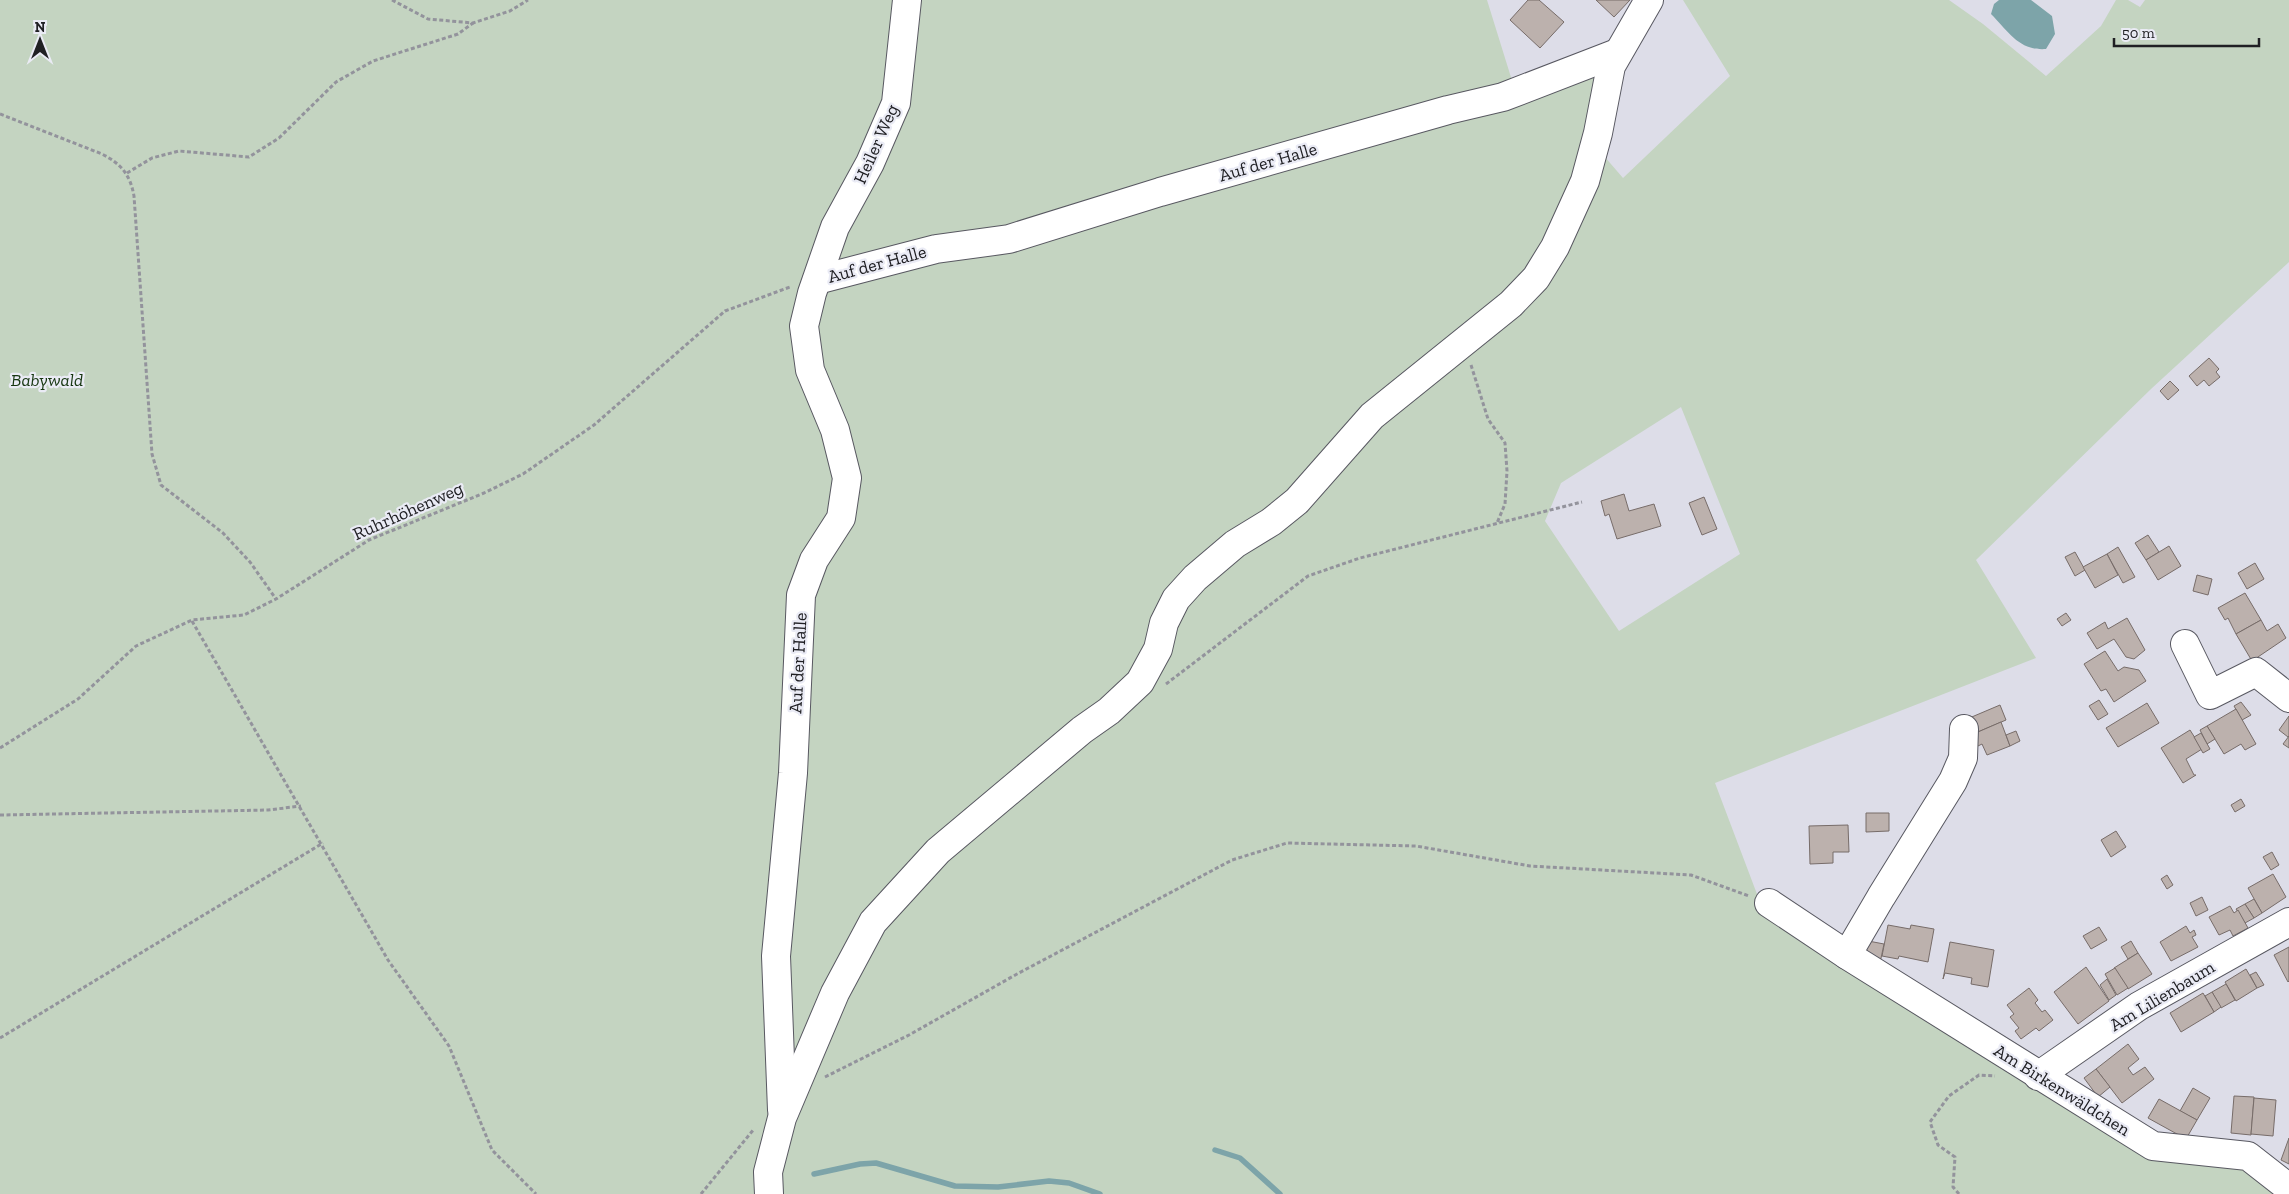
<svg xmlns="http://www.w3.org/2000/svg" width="2289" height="1194" font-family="'Zilla Slab',serif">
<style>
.green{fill:#c4d4c1;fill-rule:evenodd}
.water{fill:#7da4a9}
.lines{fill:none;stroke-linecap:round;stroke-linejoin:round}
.stream{stroke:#7da4a9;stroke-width:5.5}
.building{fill:#bcb1ad;stroke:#776c69}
.minor-casing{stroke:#585861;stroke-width:30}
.path{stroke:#93939c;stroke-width:3;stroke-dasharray:4 2.5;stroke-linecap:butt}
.minor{stroke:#fff;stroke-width:28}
.labels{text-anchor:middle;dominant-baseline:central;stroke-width:4.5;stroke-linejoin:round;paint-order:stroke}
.street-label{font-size:18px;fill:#202024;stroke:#eaebf5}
.park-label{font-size:18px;font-style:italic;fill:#163610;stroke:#eaebf5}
</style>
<rect width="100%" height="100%" fill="#dddde8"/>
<path class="green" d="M 0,0 L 904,0 L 891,115 L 892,118 L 898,103 L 909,0 L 1487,0 L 1514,87 L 1445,102 L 1051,223 L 970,243 L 974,250 L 1012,242 L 1451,113 L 1530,94 L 1585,70 L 1591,68 L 1603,73 L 1596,127 L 1584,168 L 1553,246 L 1533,276 L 1488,317 L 1400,386 L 1327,456 L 1406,390 L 1493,324 L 1531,288 L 1559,249 L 1598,149 L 1623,178 L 1730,76 L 1683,0 L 1949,0 L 1983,24 L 2046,76 L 2101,26 L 2116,0 L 2128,0 L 2140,7 L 2145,0 L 2289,0 L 2289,262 L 2151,389 L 1976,560 L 2036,658 L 1715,783 L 1760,902 L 2151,1153 L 2245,1164 L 2284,1194 L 0,1194 ZM 1681,407 L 1740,554 L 1619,631 L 1545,521 L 1561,483 Z"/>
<path class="water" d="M 1999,0 L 2031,0 L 2052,16 L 2055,34 L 2046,49 C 2019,51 2009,32 1991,14 L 1994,4 Z"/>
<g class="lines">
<g class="stream">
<path d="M 1215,1150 L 1240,1158 L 1280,1194"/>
<path d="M 814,1174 L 860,1164 L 876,1163 L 955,1186 L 998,1187 L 1049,1181 L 1069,1183 L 1100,1194"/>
</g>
</g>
<g class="building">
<path d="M 1528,0 L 1539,0 L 1564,22 L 1540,48 L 1510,20 Z"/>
<path d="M 1596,0 L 1630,0 L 1614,17 Z"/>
<path d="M 2209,358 L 2219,369 L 2216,372 L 2220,377 L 2209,386 L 2204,380 L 2197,386 L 2189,376 Z"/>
<path d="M 2170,381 L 2179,390 L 2168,400 L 2160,391 Z"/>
<path d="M 1624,494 L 1629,511 L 1654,504 L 1661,526 L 1617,539 L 1609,514 L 1605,516 L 1601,501 Z"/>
<path d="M 1704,497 L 1717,529 L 1702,535 L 1689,503 Z"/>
<path d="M 2148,535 L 2159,552 L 2146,560 L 2135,543 Z"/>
<path d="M 2169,546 L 2181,566 L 2158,580 L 2146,560 Z"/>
<path d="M 2118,547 L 2135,577 L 2123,583 L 2107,554 Z"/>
<path d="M 2075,552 L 2085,570 L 2075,576 L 2065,557 Z"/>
<path d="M 2107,554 L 2118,575 L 2095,588 L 2083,567 Z"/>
<path d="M 2255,563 L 2264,579 L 2247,589 L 2238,573 Z"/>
<path d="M 2197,575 L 2212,579 L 2208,595 L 2193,591 Z"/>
<path d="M 2245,593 L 2261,620 L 2236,634 L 2228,618 L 2225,620 L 2218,608 Z"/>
<path d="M 2066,613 L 2071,620 L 2062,626 L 2057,619 Z"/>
<path d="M 2127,618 L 2145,650 L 2134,659 L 2126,657 L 2114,639 L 2097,649 L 2087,633 L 2105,622 L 2108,629 Z"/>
<path d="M 2261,620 L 2267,631 L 2278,624 L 2286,638 L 2252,661 L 2236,634 Z"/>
<path d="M 2105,651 L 2118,671 L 2124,667 L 2139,670 L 2146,681 L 2114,702 L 2106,689 L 2101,691 L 2084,664 Z"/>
<path d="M 2099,700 L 2108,714 L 2098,720 L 2089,706 Z"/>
<path d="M 2241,702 L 2251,715 L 2242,720 L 2234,706 Z"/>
<path d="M 2147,703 L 2159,723 L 2118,747 L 2106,728 Z"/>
<path d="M 2000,705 L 2006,720 L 1973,734 L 1967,719 Z"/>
<path d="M 2236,709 L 2256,744 L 2245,750 L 2241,744 L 2224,754 L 2207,726 Z"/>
<path d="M 2289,716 L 2289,736 L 2288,737 L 2279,730 Z"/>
<path d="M 2001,722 L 2010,746 L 1987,755 L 1982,744 L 1976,747 L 1971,735 Z"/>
<path d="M 2207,726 L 2215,739 L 2207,744 L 2200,730 Z"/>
<path d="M 2190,730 L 2202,749 L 2186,759 L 2194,775 L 2196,775 L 2183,783 L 2161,748 Z"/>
<path d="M 2016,731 L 2020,741 L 2010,746 L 2006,735 Z"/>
<path d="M 2201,733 L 2210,749 L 2203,753 L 2194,737 Z"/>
<path d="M 2289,736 L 2289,748 L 2283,744 Z"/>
<path d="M 2241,799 L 2245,806 L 2235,812 L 2231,805 Z"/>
<path d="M 1866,813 L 1889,813 L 1889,831 L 1866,832 Z"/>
<path d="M 1848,825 L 1849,852 L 1833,852 L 1833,863 L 1810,864 L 1809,826 Z"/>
<path d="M 2116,831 L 2126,847 L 2111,857 L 2101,840 Z"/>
<path d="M 2272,852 L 2279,865 L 2271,870 L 2263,857 Z"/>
<path d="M 2273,874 L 2286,897 L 2262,913 L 2248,888 Z"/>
<path d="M 2167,875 L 2173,885 L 2167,889 L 2161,879 Z"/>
<path d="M 2202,897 L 2208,910 L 2196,916 L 2190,903 Z"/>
<path d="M 2254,899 L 2262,913 L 2254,918 L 2245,904 Z"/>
<path d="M 2245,904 L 2254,918 L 2245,923 L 2236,909 Z"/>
<path d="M 2230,906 L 2234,913 L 2238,910 L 2248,928 L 2233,936 L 2230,930 L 2219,935 L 2209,917 Z"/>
<path d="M 1888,925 L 1910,929 L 1911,925 L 1934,929 L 1928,962 L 1899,956 L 1898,959 L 1882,956 Z"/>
<path d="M 2186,926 L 2190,933 L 2194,930 L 2196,935 L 2192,937 L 2198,947 L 2171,961 L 2160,942 Z"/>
<path d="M 2099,927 L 2107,940 L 2091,949 L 2083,936 Z"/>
<path d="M 1863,940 L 1884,944 L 1880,963 L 1860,960 Z"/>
<path d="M 2131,941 L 2138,953 L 2128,959 L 2121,947 Z"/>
<path d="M 1950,942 L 1994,950 L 1988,987 L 1971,984 L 1972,978 L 1945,973 L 1943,979 Z"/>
<path d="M 2289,947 L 2289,981 L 2288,982 L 2274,955 Z"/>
<path d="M 2138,953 L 2152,974 L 2128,989 L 2114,968 Z"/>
<path d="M 2086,967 L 2109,1001 L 2078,1024 L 2054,992 Z"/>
<path d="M 2115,968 L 2128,988 L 2117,995 L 2105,974 Z"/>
<path d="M 2246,969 L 2257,988 L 2236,1001 L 2225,982 Z"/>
<path d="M 2256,972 L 2264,985 L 2257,988 L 2250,975 Z"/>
<path d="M 2107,979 L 2116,995 L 2109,1000 L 2100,985 Z"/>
<path d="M 2226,984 L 2235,1000 L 2221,1008 L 2212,992 Z"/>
<path d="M 2029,988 L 2038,1000 L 2035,1003 L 2042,1012 L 2045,1010 L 2053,1020 L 2039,1031 L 2036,1028 L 2021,1039 L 2015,1031 L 2019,1028 L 2010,1017 L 2014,1014 L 2007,1005 Z"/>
<path d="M 2212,992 L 2221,1007 L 2214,1012 L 2205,996 Z"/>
<path d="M 2203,993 L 2214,1012 L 2181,1032 L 2170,1013 Z"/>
<path d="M 2128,1044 L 2139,1059 L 2128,1068 L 2133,1075 L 2145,1067 L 2154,1079 L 2122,1103 L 2096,1069 Z"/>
<path d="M 2096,1069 L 2110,1087 L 2098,1097 L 2084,1078 Z"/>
<path d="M 2193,1088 L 2210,1098 L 2197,1120 L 2180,1111 Z"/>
<path d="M 2234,1096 L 2254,1097 L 2251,1135 L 2231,1133 Z"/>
<path d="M 2254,1098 L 2276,1100 L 2273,1136 L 2251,1134 Z"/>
<path d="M 2159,1099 L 2197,1120 L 2186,1139 L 2148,1118 Z"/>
<path d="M 2289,1138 L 2289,1164 L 2281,1160 Z"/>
</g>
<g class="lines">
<defs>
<g id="minor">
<path d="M 817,280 L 936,249 L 1009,239 L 1160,192 L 1448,110 L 1503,97 L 1617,53"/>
<path d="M 2185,644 L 2210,695 L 2256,672 L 2289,698"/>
<path d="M 1769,903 L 1847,955 L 2153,1146 L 2248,1156 L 2289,1188"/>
<path d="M 1847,955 L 1881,897 L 1953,781 L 1963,758 L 1964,729"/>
<path d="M 2038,1076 L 2139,1006 L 2289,922"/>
<path d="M 782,1110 L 776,956 L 793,773 L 801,595 L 814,560 L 841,518 L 847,478 L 835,430 L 810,370 L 804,326 L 812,293 L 835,227 L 870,163 L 896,103 L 907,0"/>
<path d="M 769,1194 L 768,1172 L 782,1118 L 835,993 L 873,922 L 938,851 L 1082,730 L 1109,711 L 1140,682 L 1158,649 L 1164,623 L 1176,599 L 1195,578 L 1235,544 L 1271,522 L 1297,501 L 1372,416 L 1511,304 L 1536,278 L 1555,247 L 1585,181 L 1598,133 L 1611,66 L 1649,0"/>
</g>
</defs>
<use href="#minor" class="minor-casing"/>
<g class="path">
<path d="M 392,0 L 428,19 L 473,23 L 510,11 L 528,0"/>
<path d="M 0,114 L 102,154 C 121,164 130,174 134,196 L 152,454 L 161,485 L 223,533 L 250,562 L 276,599"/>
<path d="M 127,173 L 152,158 L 179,151 L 249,157 L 279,138 L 336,82 L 373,61 L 458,34 L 473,23"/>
<path d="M 1471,365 L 1488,419 L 1505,443 L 1507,471 L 1505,504 L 1497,523"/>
<path d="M 192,621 L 388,960 L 449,1046 L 492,1150 L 536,1194"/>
<path d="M 1166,684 L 1308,576 L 1360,558 L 1582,502"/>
<path d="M 0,748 L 78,699 L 136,646 L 192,620 L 244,615 L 276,599 L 369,540 L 484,493 L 523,474 L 594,425 L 725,311 L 790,287"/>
<path d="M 0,815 L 268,810 L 301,806"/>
<path d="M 0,1038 L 323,843"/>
<path d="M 825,1077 L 909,1035 L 1017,974 L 1232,860 L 1287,843 L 1416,846 L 1530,866 L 1691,875 L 1749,896"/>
<path d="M 701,1194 L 754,1129"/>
<path d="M 1959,1194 L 1953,1187 L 1955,1157 L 1938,1145 L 1930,1122 L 1949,1096 L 1979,1075 L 1995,1076"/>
</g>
<use href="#minor" class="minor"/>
</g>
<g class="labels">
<g class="street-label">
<text transform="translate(876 144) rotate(-66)">Heiler Weg</text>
<text transform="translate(1268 162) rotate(-16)">Auf der Halle</text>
<text transform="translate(877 264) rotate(-15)">Auf der Halle</text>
<text transform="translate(408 511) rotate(-24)">Ruhrhöhenweg</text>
<text transform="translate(798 663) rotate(-87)">Auf der Halle</text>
<text transform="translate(2162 996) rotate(-31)">Am Lilienbaum</text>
<text transform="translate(2062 1090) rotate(32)">Am Birkenwäldchen</text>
</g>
<g class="park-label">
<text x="47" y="380">Babywald</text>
</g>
</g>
<g transform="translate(40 40)" stroke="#eaebf5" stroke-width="4" paint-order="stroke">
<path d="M0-4L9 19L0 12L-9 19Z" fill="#202024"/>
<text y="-8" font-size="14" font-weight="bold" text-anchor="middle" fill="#202024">N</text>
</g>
<path d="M2114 38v8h145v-8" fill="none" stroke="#202024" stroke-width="2.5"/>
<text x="2122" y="38" font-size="15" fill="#202024" stroke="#eaebf5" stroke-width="4" paint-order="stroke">50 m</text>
</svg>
